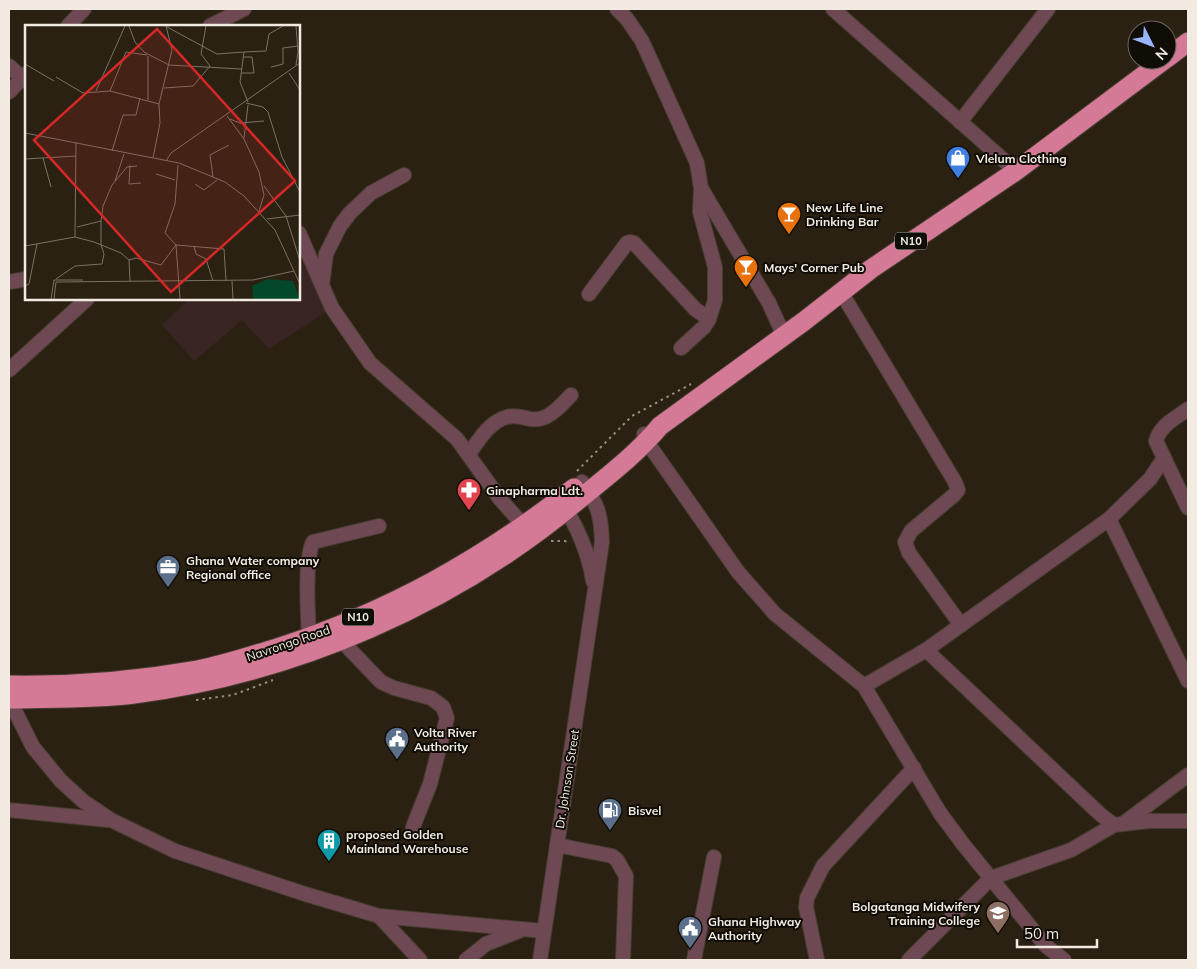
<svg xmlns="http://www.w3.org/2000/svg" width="1197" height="969" font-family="Mulish,sans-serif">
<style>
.medical{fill:#382423}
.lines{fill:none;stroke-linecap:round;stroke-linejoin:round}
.minor-casing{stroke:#473d30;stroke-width:16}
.highway-casing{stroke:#473d30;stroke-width:21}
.path{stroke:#968e83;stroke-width:2;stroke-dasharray:2.5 4;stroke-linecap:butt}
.minor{stroke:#6e4954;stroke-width:14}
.highway{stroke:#d57a96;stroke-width:19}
.labels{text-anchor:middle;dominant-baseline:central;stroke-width:4;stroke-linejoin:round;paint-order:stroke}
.shield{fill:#100c06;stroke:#aea8a0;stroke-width:1}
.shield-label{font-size:11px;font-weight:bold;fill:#f1ebe2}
.poi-label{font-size:12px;font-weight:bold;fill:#f1ebe2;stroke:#100c06;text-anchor:start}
.street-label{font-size:12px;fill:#f1ebe2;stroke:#100c06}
.inset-road{fill:none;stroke:#7a7266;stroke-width:1}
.view{fill:#d62828;fill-opacity:0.15;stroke:#d62828;stroke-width:2.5}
.inset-edge{fill:none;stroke:#f1ebe2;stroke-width:2.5}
</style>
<rect width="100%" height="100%" fill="#2b2113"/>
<path class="medical" d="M 299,257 L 329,310 L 269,349 L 242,320 L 194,361 L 162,325 L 189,299 L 299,299 Z"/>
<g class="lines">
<defs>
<g id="minor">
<path d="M 617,9 L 627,19 L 642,41 L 697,163 L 701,188 L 700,212 L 715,267 L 715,300 L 709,319 L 704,327 L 681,348"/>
<path d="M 833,9 L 1016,171"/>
<path d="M 68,26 L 84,9"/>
<path d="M 210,26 L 244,9"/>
<path d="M 9,66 L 26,81"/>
<path d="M 9,92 L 26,74"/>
<path d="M 960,122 L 1048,9"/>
<path d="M 701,188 L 769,303 L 784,336"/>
<path d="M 299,233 L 332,308 L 370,363 L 457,439 L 500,499 L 524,526"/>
<path d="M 9,282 L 26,279"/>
<path d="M 322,285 L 326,254 L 340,226 L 350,213 L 371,193 L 404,175"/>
<path d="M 841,292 L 955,482 L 958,490 L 954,495 L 911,531 L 905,542 L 909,553 L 961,625"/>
<path d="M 589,294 L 627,243 L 630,242 L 634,243 L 695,309 L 709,319"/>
<path d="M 9,370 L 87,299"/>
<path d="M 1188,409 C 1176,418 1160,425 1156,441 L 1188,508"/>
<path d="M 644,434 L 647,442 L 738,572 L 775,614 L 864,686 L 940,813 L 963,844 L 1046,946 L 1064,960"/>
<path d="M 469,454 C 478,441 490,421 507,417 C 514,415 522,417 530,419 C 548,422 560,406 571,395"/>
<path d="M 561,502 C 577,525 589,554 593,581"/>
<path d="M 1109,519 L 1188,681"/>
<path d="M 336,635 L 381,682 L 394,688 L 431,698 L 443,707 L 447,718 L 430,784 L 413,827"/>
<path d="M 309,637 C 308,615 304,561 313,542 L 379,526"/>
<path d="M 926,650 L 1101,815 L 1114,825"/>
<path d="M 864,686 L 926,650 L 1109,519 L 1150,479 L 1164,458"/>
<path d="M 9,699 L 33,747 L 61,781 L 83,801 L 111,820 L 175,851 L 305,894 L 379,916 L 544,931"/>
<path d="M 9,810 L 108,820"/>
<path d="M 1124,823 L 1188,775"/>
<path d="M 557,845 L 612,856 L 617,860 L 626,876 L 623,960"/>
<path d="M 379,916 L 420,960"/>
<path d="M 466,960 L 486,944 L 519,931"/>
<path d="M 540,960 L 602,542 C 601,514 598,505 582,482"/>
<path d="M 694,960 L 714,857"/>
<path d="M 817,960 L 806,907 L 807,898 L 823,866 L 914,768"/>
<path d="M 909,960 L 991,878 L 1071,850 L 1114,825 L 1149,821 L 1188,821"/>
</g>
<g id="highway">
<path d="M 1167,58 L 1188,42"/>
<path d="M 9,685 C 71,686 135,681 197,670 C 224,665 250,656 277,648 C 388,612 482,560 574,488"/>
<path d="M 9,699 C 50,698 93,699 134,694 C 295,673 451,606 576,502 C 605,478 636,455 660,426 L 803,322 L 871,269 L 1016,171 L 1164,60"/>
</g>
</defs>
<use href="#minor" class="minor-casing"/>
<use href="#highway" class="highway-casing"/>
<g class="path">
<path d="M 577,471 L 632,416 L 691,384"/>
<path d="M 551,541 L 565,541 L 568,542"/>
<path d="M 196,700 L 233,695 L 273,680"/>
</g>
<use href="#minor" class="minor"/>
<use href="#highway" class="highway"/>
</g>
<defs>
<symbol id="shop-pin" viewBox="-11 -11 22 30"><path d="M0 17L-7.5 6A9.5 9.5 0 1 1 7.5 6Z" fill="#3f7fe0" stroke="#100c06"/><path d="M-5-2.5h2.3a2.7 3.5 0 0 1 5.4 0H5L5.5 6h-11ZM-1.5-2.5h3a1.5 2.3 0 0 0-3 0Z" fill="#fff"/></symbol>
<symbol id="bar-pin" viewBox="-11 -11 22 30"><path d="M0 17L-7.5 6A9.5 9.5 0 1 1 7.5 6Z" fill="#e8710a" stroke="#100c06"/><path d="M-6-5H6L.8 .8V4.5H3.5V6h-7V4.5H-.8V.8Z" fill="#fff"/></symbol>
<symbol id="pharmacy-pin" viewBox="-11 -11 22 30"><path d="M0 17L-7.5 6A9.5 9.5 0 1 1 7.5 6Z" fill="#e0444e" stroke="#100c06"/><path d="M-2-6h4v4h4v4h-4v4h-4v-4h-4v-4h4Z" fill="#fff"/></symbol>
<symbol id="office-pin" viewBox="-11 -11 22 30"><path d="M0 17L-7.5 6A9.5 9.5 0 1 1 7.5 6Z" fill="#5c6f8a" stroke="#100c06"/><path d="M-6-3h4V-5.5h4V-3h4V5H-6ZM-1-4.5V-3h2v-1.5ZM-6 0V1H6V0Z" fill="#fff"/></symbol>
<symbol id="civic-pin" viewBox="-11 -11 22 30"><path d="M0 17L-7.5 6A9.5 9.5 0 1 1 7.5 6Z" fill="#5c6f8a" stroke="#100c06"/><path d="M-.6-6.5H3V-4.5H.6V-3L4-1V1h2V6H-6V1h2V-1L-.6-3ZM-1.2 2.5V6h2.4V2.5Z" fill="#fff"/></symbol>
<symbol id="fuel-pin" viewBox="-11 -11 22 30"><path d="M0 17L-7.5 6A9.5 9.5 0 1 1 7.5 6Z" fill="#5c6f8a" stroke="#100c06"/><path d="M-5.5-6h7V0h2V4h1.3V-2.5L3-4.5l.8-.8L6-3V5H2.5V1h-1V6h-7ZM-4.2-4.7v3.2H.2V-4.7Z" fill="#fff"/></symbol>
<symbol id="building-pin" viewBox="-11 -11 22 30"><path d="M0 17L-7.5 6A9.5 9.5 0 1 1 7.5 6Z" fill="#0f9aa8" stroke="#100c06"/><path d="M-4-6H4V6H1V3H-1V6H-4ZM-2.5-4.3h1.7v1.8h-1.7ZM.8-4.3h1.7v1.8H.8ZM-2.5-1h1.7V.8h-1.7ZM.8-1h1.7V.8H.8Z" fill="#fff"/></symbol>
<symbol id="school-pin" viewBox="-11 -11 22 30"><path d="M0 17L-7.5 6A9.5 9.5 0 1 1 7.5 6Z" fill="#8d6e63" stroke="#100c06"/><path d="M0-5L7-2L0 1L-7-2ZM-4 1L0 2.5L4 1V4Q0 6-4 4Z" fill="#fff"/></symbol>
</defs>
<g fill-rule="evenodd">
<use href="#shop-pin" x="944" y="144" width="28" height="38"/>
<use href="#bar-pin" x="775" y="200" width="28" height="38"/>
<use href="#bar-pin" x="732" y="253" width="28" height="38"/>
<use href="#pharmacy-pin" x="455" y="476" width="28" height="38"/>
<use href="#office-pin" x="154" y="553" width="28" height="38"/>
<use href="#civic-pin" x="383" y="725" width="28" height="38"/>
<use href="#fuel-pin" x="596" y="796" width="28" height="38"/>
<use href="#building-pin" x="315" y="827" width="28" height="38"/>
<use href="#school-pin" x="984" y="899" width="28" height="38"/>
<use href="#civic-pin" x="676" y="914" width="28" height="38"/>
</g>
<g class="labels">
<g class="shield">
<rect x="895" y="232.5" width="32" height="17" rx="4"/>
<rect x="342" y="608.5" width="32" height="17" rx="4"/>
</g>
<g class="shield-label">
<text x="911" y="241">N10</text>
<text x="358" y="617">N10</text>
</g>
<g class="poi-label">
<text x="976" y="158">Vlelum Clothing</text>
<text x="806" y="207">New Life Line<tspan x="806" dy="14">Drinking Bar</tspan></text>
<text x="764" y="267">Mays' Corner Pub</text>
<text x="486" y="490">Ginapharma Ldt.</text>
<text x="186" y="560">Ghana Water company<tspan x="186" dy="14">Regional office</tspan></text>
<text x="414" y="732">Volta River<tspan x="414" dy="14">Authority</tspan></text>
<text x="628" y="810">Bisvel</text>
<text x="346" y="834">proposed Golden<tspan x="346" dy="14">Mainland Warehouse</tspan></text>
<text x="980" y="906" text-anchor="end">Bolgatanga Midwifery<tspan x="980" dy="14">Training College</tspan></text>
<text x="708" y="921">Ghana Highway<tspan x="708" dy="14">Authority</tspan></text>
</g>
<g class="street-label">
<text transform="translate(288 643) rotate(-19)">Navrongo Road</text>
<text transform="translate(567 779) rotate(-81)">Dr. Johnson Street</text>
</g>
</g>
<g transform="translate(25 25)">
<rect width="275" height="275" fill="#2b2113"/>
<path d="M 243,254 L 268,256 L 275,274 L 228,274 L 227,261 Z" fill="#04482c"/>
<path class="inset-road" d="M 104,1 L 110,17 L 119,27 L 144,40 L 216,44M 271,1 L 273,27 L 271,40M 142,2 L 192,29 L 219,27M 0,39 L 29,56M 246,42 L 258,39 L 258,23 L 273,21M 216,48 L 229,48 L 227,32 L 218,32M 264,48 L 275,65M 31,52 L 58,68 L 85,66 L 134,79M 139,63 L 168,61 L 185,41 L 176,29 L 181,1M 71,66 L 100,1M 85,66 L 101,27 L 122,30M 123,75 L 123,31M 223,77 L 215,57 L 219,27 L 241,26 L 244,9 L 258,1M 221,78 L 238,82 L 243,87 L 257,132 L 275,167M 202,91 L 219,114 L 234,147 L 239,170 L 234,186M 205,94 L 215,98 L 239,96M 0,108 L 154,138 L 200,157 L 219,171 L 250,205 L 275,259M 219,113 L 223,80M 87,126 L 98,90 L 111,90 L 115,73M 18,133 L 26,162M 128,133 L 135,98 L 134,79 L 147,25 L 141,1M 0,134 L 51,131M 141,136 L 146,128 L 275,38M 105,140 L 104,159 L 116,158M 153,140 L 150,179 L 140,208 L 151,220 L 155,274M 131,149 L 150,155M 188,152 L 185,130 L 204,120M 90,156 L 99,129M 170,159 L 179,165 L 192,155M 239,161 L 261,191 L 275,236M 242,194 L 275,190M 52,202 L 76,196 L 78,181 L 87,160 L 102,142 L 112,141M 50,212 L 51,118M 0,221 L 50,212 L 69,217 L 96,228 L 104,235 L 105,256M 169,221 L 171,229 L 181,234 L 188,256M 104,235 L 111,233 L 136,240 L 151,220 L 199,224 L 201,256M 31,254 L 50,241 L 77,239 L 79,229 L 76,220 L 76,196M 207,256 L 208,274M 0,261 L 4,259 L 12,219M 26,274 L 29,255 L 58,255M 29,274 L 31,257 L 228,255 L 269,246"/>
<path class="view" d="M 132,4 L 270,156 L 146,267 L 9,115 Z"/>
<rect width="275" height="275" class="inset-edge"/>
</g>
<rect width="1197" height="969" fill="none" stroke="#f1ebe2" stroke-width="20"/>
<g transform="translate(1152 45) rotate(132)"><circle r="24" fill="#100c06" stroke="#6a655e"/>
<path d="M0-4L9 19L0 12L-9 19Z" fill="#99b5fd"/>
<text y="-8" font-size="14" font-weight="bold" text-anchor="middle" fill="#f1ebe2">N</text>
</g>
<path d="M1017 939v8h80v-8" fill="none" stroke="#f1ebe2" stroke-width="2.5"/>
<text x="1024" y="939" font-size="15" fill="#f1ebe2" stroke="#100c06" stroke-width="4" paint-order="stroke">50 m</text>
</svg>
